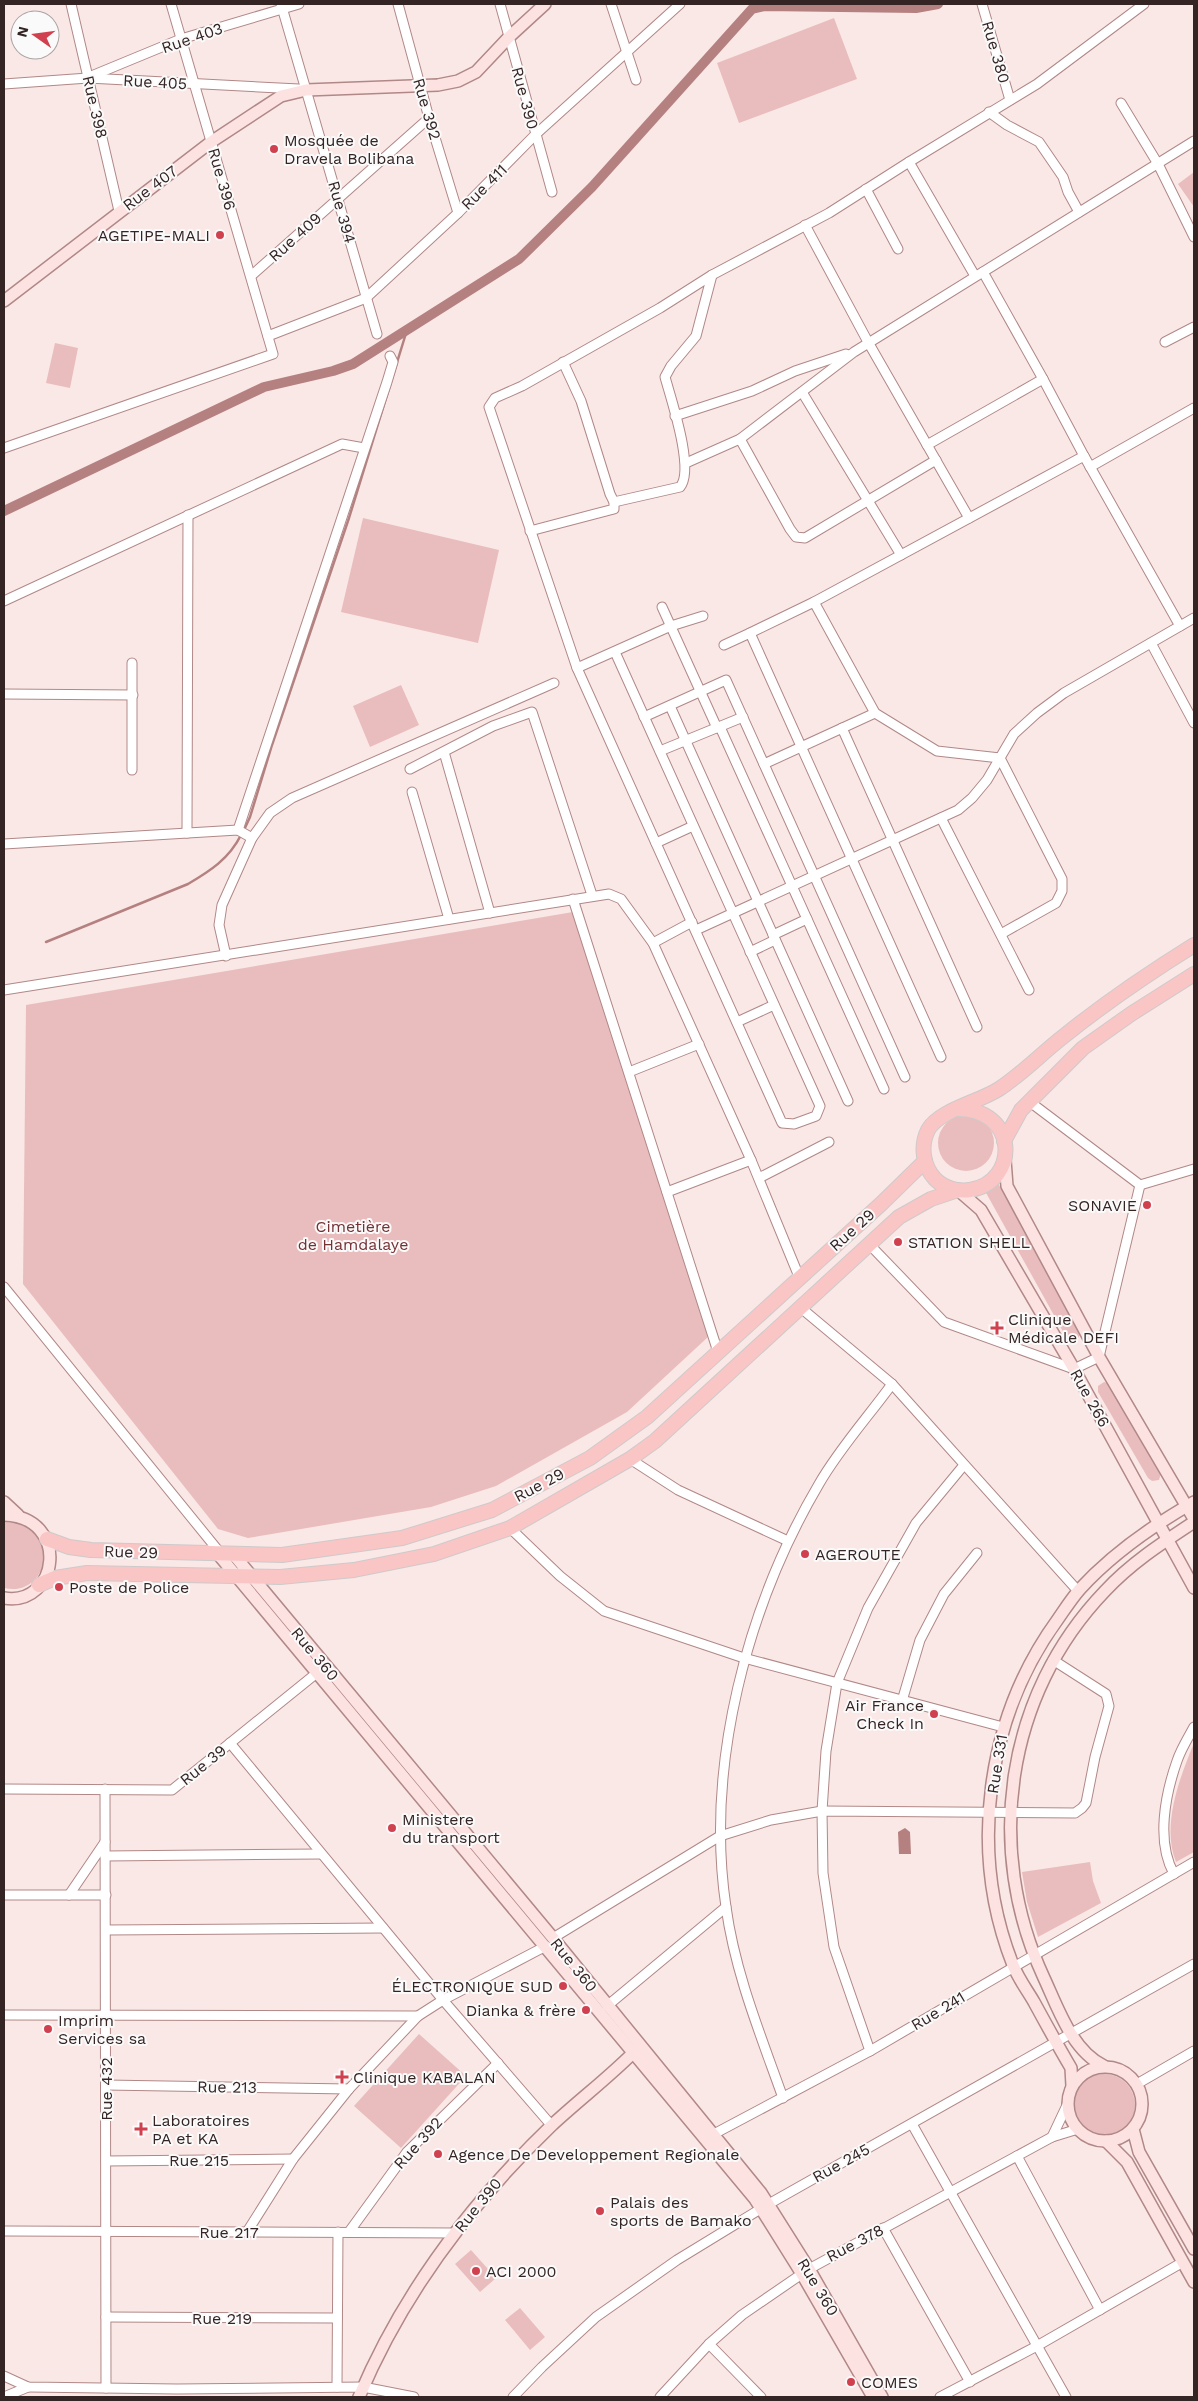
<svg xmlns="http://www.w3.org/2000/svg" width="1198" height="2401" font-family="'Work Sans',sans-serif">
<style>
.green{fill:#e9bdbd}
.water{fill:#b58180}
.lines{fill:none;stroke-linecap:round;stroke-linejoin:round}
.stream{stroke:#b58180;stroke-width:2.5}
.canal{stroke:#b58180;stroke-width:10}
.street-casing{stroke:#b08887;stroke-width:11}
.secondary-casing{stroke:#b08887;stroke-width:14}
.primary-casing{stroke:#cecaca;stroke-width:16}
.street{stroke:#fff;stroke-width:9}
.secondary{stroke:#fde2e2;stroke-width:11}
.primary{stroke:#fac5c5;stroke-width:14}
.poi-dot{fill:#d0404e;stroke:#fafafa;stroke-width:2}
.labels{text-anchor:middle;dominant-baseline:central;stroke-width:4;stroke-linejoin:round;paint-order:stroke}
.street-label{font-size:16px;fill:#342424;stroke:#fafafa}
.poi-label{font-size:16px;fill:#342424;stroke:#fafafa;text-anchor:start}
.park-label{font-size:16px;fill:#753134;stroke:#fafafa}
</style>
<rect width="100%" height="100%" fill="#fae8e7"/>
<g class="green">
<path d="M 834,18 L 857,79 L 739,123 L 717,63 Z"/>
<path d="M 1194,172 L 1194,207 L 1178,184 Z"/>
<path d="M 55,343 L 78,348 L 70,388 L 46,383 Z"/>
<path d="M 363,518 L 499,550 L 478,643 L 341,612 Z"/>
<path d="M 401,685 L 419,725 L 370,747 L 353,706 Z"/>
<path d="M 573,912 L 708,1337 L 627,1412 L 496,1486 L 431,1507 L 248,1538 L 218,1529 L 23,1284 L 26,1005 Z"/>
<circle cx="966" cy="1143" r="28"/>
<path d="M 998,1183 L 1079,1330 L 1080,1335 L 1076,1341 L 1072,1342 L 1066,1337 L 985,1191 Z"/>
<path d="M 1104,1382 L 1108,1383 L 1161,1473 L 1159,1480 L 1152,1481 L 1148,1478 L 1098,1392 L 1098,1386 Z"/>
<path d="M 4,1522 C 64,1519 51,1599 4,1588 Z"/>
<path d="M 1194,1743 L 1194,1852 L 1176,1862 C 1161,1825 1180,1777 1194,1743 Z"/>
<path d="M 1090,1862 L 1093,1881 L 1101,1903 L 1038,1937 L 1027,1902 L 1022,1872 Z"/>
<path d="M 419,2034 L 466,2076 L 401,2148 L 354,2106 Z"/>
<circle cx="1104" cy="2105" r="31"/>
<path d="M 471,2250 L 496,2278 L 480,2292 L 455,2264 Z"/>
<path d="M 520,2308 L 545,2337 L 530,2350 L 505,2320 Z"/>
</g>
<path class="water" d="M 905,1828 L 910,1832 L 911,1854 L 899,1854 L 898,1832 Z"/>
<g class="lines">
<g class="stream">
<path d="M 244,830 L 250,817 L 272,745 L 349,518 L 407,330"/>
<path d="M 46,942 L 188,884 C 210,871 229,859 241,835"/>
</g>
<path class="canal" d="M 4,511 L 264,387 L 333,371 L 353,364 L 519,259 L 592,187 L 752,9 L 765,6 L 916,8 L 938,4"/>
<defs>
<g id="street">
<path d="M 71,4 L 119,211"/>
<path d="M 281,4 L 377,334"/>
<path d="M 398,4 L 429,118 L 458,213"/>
<path d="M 500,4 L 552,192"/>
<path d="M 611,4 L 636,80"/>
<path d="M 982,4 L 1010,100"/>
<path d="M 89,77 L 181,39 L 299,4"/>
<path d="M 4,84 L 88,78 L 299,89"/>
<path d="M 1121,103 L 1158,164 L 1194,237"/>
<path d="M 989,112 L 1007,125 L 1039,142 L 1063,177 L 1068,192 L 1079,212"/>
<path d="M 909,162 L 975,276"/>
<path d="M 866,189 L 898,249"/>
<path d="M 805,225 L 868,342 L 969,518"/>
<path d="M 983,272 L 1043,379"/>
<path d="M 251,276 L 429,118"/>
<path d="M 268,336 L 366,298 L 458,213 L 535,135 L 680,4"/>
<path d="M 1165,342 L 1194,327"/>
<path d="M 802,392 L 901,555"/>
<path d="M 675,416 L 752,391 L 795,371 L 846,354"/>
<path d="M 740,439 L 790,529 L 796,537 L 805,538 L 936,460"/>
<path d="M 927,445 L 1043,379 L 1084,456"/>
<path d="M 4,448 L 273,354 L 171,4"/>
<path d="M 686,463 L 740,439 L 854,352 L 1194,141"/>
<path d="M 1090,467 L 1194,408"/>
<path d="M 614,502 L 680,487 C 695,470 671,399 665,377 L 671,366 L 696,336 L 712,275"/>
<path d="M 530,531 L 614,509 L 614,502 L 610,494 L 581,401 L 563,362"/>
<path d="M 4,601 L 342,444 L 364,448"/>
<path d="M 814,602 L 1084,456 L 1180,626"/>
<path d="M 662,607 L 717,728"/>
<path d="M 750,633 L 814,602 L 875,713 L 937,751 L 1000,758 L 1062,879 L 1062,891 L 1056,903 L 1001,934"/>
<path d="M 1151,643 L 1194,723"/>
<path d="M 724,645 L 750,633 L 941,1057"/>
<path d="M 615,652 L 820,1106 L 816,1116 L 794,1124 L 782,1123 L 577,668 L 489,407 L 495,398 L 522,386 L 660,308 L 712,275 L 829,213 L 909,162 L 1037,84 L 1144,4"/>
<path d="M 577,668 L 671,626 L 703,616"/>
<path d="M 4,694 L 133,695"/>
<path d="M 670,706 L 848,1101"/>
<path d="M 644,717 L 726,680 L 905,1077"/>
<path d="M 720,727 L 884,1089"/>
<path d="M 842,728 L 977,1027"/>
<path d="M 660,751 L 743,717"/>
<path d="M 444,752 L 490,913"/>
<path d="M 764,764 L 875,713"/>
<path d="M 410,769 L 493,726 L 532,712 L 592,895"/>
<path d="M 132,770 L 132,663"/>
<path d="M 412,792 L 449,919"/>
<path d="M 941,818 L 1029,990"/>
<path d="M 238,830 L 387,382 L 393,362 L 390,356"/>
<path d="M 187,833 L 188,515"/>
<path d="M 656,843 L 693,826"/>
<path d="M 4,844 L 238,830 L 252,838"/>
<path d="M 573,899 L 718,1352"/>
<path d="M 696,930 L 958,810 L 972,798 L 987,780 L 1014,734 L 1037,713 L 1064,693 L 1194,618"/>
<path d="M 773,935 L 807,919"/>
<path d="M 653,943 L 692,922"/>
<path d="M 750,952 L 775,940"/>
<path d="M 226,956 L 219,925 L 222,905 L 252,838 L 270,813 L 292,798 L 554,683"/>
<path d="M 4,990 L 609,894 L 621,899 L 653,943 L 751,1160 L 800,1279"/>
<path d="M 737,1022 L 774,1005"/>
<path d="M 629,1072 L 699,1044"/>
<path d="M 1030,1102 L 1140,1185"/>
<path d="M 759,1178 L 829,1142"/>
<path d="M 1140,1185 L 1194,1169"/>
<path d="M 667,1192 L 751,1160"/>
<path d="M 869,1244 L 944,1322 L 1074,1369 L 1099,1357 L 1140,1185"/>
<path d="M 4,1287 L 221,1554"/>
<path d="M 801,1308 L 892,1384 L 1078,1591"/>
<path d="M 630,1459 L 678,1490 L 788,1541"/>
<path d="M 510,1528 L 560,1576 L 604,1611 L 744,1658 L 1003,1727"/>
<path d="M 902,1701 L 920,1640 L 944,1594 L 977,1553"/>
<path d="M 230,1743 L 443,2000 L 552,2126"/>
<path d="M 4,1789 L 172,1790 L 318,1672"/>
<path d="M 105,1789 L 106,2388"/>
<path d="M 105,1856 L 321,1854"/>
<path d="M 1174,1874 C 1156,1842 1165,1795 1177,1761 C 1181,1749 1188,1738 1194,1727"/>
<path d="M 4,1895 L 106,1895"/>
<path d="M 69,1895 L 105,1842"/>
<path d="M 106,1930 L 383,1928"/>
<path d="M 553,1938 L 720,1836 L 771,1820 L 822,1811 L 1075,1813 L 1082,1808 L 1086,1803 L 1095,1757 L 1109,1706 L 1106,1694 L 1053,1660"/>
<path d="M 607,2006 L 726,1907"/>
<path d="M 4,2015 L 418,2016"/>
<path d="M 870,2051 L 834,1947 L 823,1873 L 822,1811 L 826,1751 L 837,1683 L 868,1608 L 916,1523 L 964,1465"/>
<path d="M 1137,2084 L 1194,2051"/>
<path d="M 106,2085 L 349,2089"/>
<path d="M 783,2098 C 761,2036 735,1973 726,1907 C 705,1766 747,1606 819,1484 C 839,1449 868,1417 892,1384"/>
<path d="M 912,2124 L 1066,2397"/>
<path d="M 712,2135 L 870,2051 L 1194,1862"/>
<path d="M 1052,2137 L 1068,2103"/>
<path d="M 1017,2156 L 1100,2310"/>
<path d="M 106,2161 L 293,2159"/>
<path d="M 883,2228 L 970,2382"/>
<path d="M 4,2231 L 455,2233"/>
<path d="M 247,2232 L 293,2159 L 349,2089 L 418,2016 L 443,2000 L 546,1946"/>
<path d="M 349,2232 L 407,2152 L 498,2063"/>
<path d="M 106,2317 L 337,2318"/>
<path d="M 709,2344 L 761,2397"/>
<path d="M 4,2376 L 28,2387 L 177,2389 L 363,2387 L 414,2397"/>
<path d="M 337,2387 L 338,2232"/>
<path d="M 4,2397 L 28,2387"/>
<path d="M 513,2397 L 542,2367 L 596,2317 L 677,2260 L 767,2205 L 1194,1964"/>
<path d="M 660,2397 L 709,2344 L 742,2315 L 809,2269 L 1052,2137 L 1078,2129"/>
<path d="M 940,2397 L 1037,2346 L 1183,2262"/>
</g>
<g id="secondary">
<path d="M 4,301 L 211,142 L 281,96 L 306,90 L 438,85 L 458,81 L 476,72 L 509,37 L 545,4"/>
<path d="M 1005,1160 L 1007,1186 L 1099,1357 L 1194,1519"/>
<path d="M 958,1190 L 981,1210 L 1074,1369 L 1194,1588"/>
<path d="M 4,1502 L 18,1515"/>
<path d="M 4,1515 C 71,1517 59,1607 4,1598"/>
<path d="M 218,1554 L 755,2199 L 802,2274 L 873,2397"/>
<path d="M 234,1555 L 553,1938 L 761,2193 L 809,2269 L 882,2397"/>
<path d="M 1104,2066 C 1072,2051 1058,2008 1044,1978 C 984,1849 1005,1695 1105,1591 C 1131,1563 1162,1543 1194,1522"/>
<circle cx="1105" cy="2104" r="37"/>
<path d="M 1072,2086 L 1071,2068 C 1058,2046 1046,2024 1034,2002 C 1027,1990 1018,1978 1013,1965 C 968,1851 986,1718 1058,1619 C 1065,1609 1072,1598 1080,1589 C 1113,1553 1152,1526 1194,1502"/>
<path d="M 1133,2129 L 1139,2152 L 1194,2249"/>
<path d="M 1106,2141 L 1127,2162 L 1194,2282"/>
<path d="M 359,2397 C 402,2295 471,2203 551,2126 C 580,2099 612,2075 639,2047"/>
</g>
<g id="primary">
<path d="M 955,1109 C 1019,1107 1020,1182 970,1190 C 958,1192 944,1188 935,1179 C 923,1166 920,1146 928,1130 C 939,1110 979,1102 999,1089 C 1022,1074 1042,1053 1064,1036 C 1105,1003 1149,973 1194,945"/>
<path d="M 1004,1141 L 1021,1110 L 1083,1048 L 1131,1014 L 1194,974"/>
<path d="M 47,1539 L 69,1547 L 91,1550 L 282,1555 L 402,1538 L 492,1510 L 590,1458 L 647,1417 L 881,1204 L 925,1161"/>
<path d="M 39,1585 L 55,1578 L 87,1573 L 280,1577 L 354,1570 L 434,1554 L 510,1528 L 630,1459 L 655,1441 L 899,1217 L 931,1199 L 958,1190"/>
</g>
</defs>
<use href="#street" class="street-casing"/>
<use href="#secondary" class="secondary-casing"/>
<use href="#primary" class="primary-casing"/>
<use href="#street" class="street"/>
<use href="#secondary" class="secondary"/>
<use href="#primary" class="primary"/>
</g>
<g class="poi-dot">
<circle cx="274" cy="149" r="5"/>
<circle cx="220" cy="235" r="5"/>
<circle cx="1147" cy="1205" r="5"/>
<circle cx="898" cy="1242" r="5"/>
<path d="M994.5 1320.5h5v5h5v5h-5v5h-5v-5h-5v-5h5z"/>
<circle cx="805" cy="1554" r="5"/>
<circle cx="59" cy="1587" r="5"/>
<circle cx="934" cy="1714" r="5"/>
<circle cx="392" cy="1828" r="5"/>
<circle cx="563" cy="1986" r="5"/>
<circle cx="586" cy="2010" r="5"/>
<circle cx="48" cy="2029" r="5"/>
<path d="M339.5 2069.5h5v5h5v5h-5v5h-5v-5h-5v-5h5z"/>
<path d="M138.5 2121.5h5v5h5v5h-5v5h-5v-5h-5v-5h5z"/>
<circle cx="438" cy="2154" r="5"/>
<circle cx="600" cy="2211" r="5"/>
<circle cx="476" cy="2271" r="5"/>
<circle cx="851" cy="2382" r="5"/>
</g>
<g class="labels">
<g class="street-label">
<text transform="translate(192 38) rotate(-19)">Rue 403</text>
<text transform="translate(996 52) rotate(74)">Rue 380</text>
<text transform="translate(155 82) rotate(3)">Rue 405</text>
<text transform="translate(525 98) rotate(75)">Rue 390</text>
<text transform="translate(95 107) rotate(77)">Rue 398</text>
<text transform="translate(427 109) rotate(74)">Rue 392</text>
<text transform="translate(222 179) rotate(74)">Rue 396</text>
<text transform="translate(484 187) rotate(-45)">Rue 411</text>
<text transform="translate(150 188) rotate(-37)">Rue 407</text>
<text transform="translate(342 212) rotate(74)">Rue 394</text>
<text transform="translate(295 237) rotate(-42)">Rue 409</text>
<text transform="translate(852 1230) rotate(-42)">Rue 29</text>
<text transform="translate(1090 1398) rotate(61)">Rue 266</text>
<text transform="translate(539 1485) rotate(-28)">Rue 29</text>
<text transform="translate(131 1552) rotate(2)">Rue 29</text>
<text transform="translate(315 1654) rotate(50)">Rue 360</text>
<text transform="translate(997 1764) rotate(-81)">Rue 331</text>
<text transform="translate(203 1765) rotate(-39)">Rue 39</text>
<text transform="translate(574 1965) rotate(51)">Rue 360</text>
<text transform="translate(938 2011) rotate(-31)">Rue 241</text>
<text transform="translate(227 2087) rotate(1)">Rue 213</text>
<text transform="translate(106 2089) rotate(-90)">Rue 432</text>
<text transform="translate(418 2143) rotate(-48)">Rue 392</text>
<text x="199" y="2160">Rue 215</text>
<text transform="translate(841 2163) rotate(-29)">Rue 245</text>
<text transform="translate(478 2205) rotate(-51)">Rue 390</text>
<text x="229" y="2232">Rue 217</text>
<text transform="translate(855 2243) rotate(-28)">Rue 378</text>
<text transform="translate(818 2287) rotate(59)">Rue 360</text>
<text x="222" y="2318">Rue 219</text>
</g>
<g class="poi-label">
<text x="284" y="140">Mosquée de<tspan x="284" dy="18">Dravela Bolibana</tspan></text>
<text x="210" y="235" text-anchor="end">AGETIPE-MALI</text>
<text x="1137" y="1205" text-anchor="end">SONAVIE</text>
<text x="908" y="1242">STATION SHELL</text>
<text x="1008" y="1319">Clinique<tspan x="1008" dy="18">Médicale DEFI</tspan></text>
<text x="815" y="1554">AGEROUTE</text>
<text x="69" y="1587">Poste de Police</text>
<text x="924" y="1705" text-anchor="end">Air France<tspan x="924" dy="18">Check In</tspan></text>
<text x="402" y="1819">Ministere<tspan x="402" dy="18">du transport</tspan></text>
<text x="553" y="1986" text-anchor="end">ÉLECTRONIQUE SUD</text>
<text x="576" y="2010" text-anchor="end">Dianka &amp; frère</text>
<text x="58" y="2020">Imprim<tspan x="58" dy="18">Services sa</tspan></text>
<text x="353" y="2077">Clinique KABALAN</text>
<text x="152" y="2120">Laboratoires<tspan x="152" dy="18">PA et KA</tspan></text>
<text x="448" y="2154">Agence De Developpement Regionale</text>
<text x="610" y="2202">Palais des<tspan x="610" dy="18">sports de Bamako</tspan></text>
<text x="486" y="2271">ACI 2000</text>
<text x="861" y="2382">COMES</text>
</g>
<g class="park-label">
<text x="353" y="1226">Cimetière<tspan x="353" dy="18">de Hamdalaye</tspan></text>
</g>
</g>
<rect width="1198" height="2401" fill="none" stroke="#342424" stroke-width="10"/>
<g transform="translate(35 35) rotate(284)"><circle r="24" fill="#fafafa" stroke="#aba4a4"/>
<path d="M0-4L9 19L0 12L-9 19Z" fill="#d0404e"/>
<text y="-8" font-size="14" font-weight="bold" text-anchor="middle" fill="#342424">N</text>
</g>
</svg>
